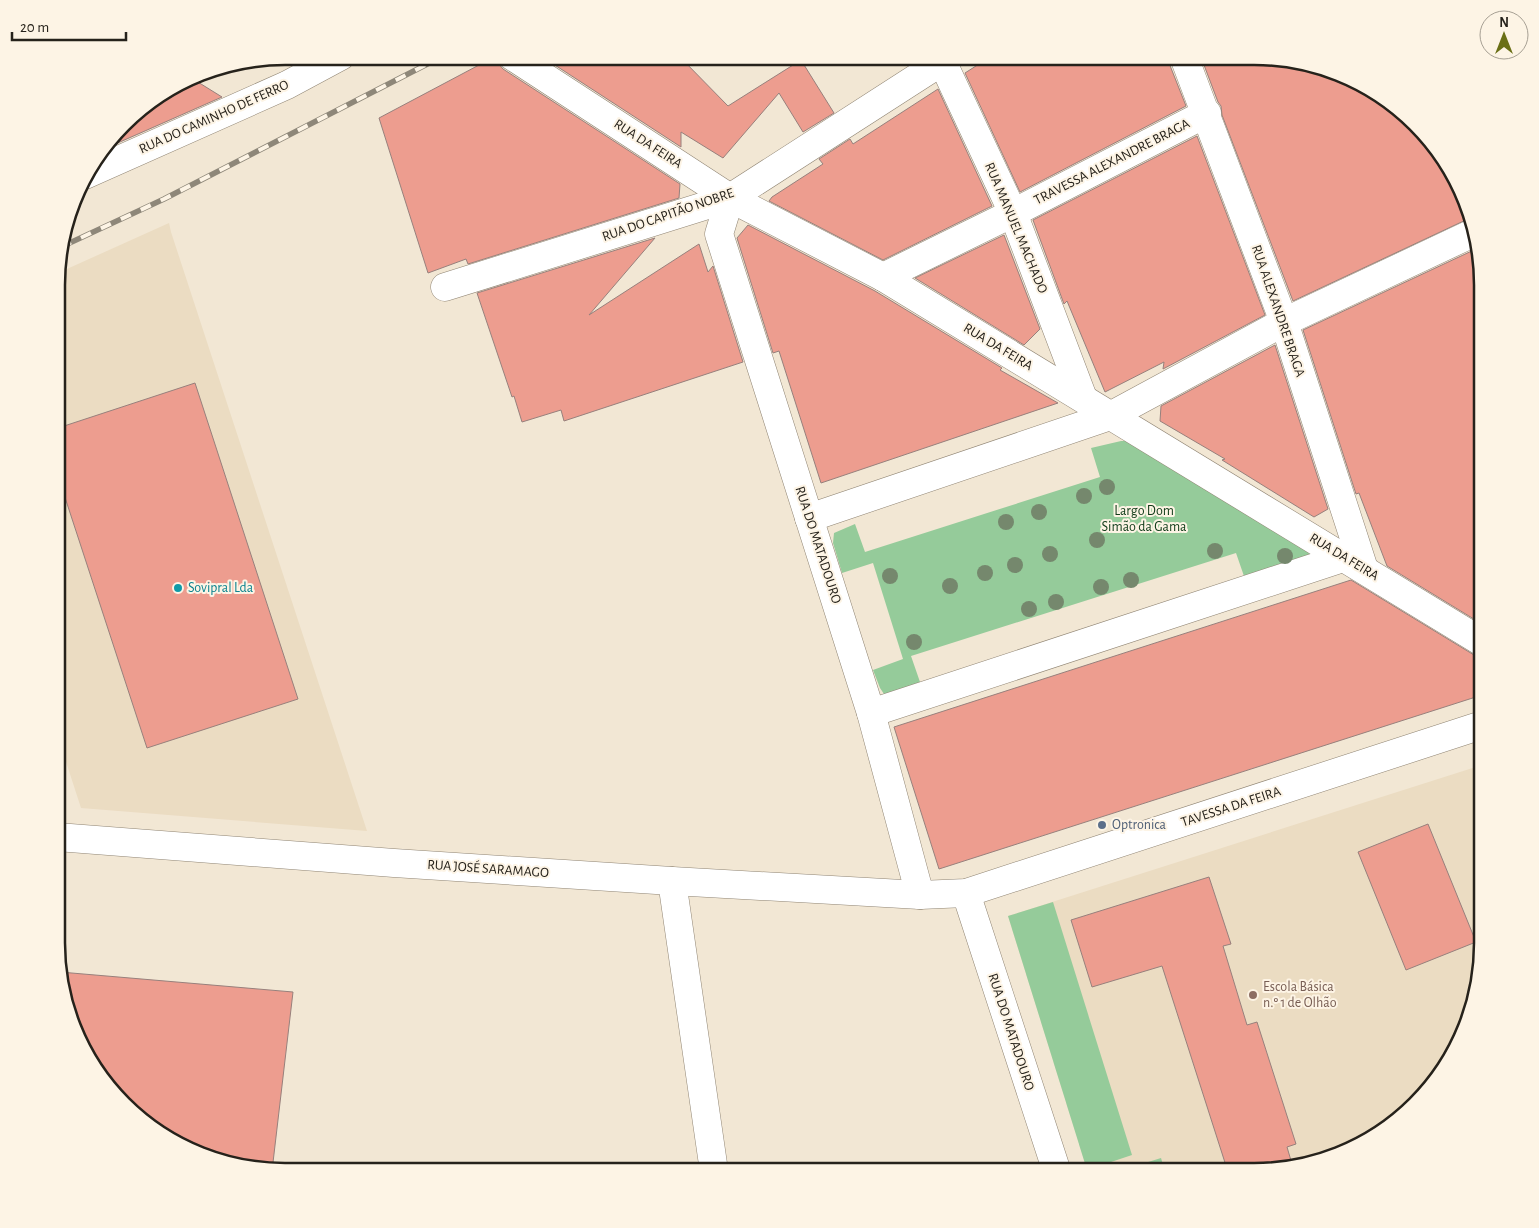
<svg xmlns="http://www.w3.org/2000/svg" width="1539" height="1228" font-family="'Alegreya Sans',sans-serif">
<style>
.built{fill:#ebdcc2}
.green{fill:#95cb9a}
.building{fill:#ed9d8f;stroke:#97807c}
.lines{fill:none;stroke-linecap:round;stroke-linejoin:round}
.minor-casing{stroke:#908574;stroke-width:29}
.tertiary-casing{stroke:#908574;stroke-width:29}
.minor{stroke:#fff;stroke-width:28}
.tertiary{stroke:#fff;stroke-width:28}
.rail-casing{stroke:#8e8779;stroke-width:5.5}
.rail{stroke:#fdf4e5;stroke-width:4;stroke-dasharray:11;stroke-linecap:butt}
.tree{fill:#75886d}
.culture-dot{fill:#0f9aa8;stroke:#fdf4e5;stroke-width:2}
.service-dot{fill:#5c6f8a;stroke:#fdf4e5;stroke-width:2}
.education-dot{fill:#8d6e63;stroke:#fdf4e5;stroke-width:2}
.labels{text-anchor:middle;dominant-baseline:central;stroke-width:4;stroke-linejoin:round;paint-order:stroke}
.street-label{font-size:14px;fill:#26221b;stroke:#fdf4e5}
.park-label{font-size:14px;fill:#0f3b18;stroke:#fdf4e5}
.culture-label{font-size:14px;fill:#0d838f;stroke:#fdf4e5;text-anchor:start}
.service-label{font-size:14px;fill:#4e5e75;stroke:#fdf4e5;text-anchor:start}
.education-label{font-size:14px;fill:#785e54;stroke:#fdf4e5;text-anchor:start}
.rim{fill:none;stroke:#26221b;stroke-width:2.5}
</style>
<rect width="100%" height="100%" fill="#f2e7d4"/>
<g class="built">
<path d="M 169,223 L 171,232 L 367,831 L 81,808 L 57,734 L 58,273 Z"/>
<path d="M 1482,765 L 1482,959 L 1465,1031 L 1426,1094 L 1342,1154 L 1254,1172 L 1088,1172 L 1008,916 Z"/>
</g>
<g class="green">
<path d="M 1121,441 L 1128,441 L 1308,547 L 1312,555 L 1245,579 L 1236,553 L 911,656 L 920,682 L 891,693 L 884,694 L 880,688 L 873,670 L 903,659 L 873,563 L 842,573 L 833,543 L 834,533 L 855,524 L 865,552 L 1100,477 L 1091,448 Z"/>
<path d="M 1053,902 L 1132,1155 L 1087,1170 L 1008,916 Z"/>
<path d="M 1161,1158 L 1165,1172 L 1116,1172 Z"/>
</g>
<g class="building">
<path d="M 496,56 L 498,63 L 503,69 L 680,184 L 679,198 L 468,264 L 466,259 L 428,273 L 379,118 Z"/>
<path d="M 541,56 L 679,56 L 728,106 L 801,60 L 834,113 L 803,132 L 779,93 L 723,158 L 681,132 L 681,147 Z"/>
<path d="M 990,57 L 1169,57 L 1169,63 L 1186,106 L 1020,192 L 965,73 Z"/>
<path d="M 1201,57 L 1269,57 L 1342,74 L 1406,114 L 1465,197 L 1470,218 L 1293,301 L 1222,115 L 1221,106 L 1218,102 Z"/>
<path d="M 193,79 L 222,97 L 104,149 L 134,113 Z"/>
<path d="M 938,89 L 992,206 L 883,260 L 769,201 L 772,197 L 823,164 L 819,159 L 850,139 L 853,144 Z"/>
<path d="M 1197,136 L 1265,315 L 1163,369 L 1164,362 L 1105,392 L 1067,301 L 1064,304 L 1033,220 Z"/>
<path d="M 748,225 L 875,291 L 1002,368 L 1000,370 L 1058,403 L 821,483 L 779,351 L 773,353 L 737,238 Z"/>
<path d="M 1004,235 L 1040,329 L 1024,345 L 915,278 Z"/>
<path d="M 655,238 L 589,315 L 699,244 L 708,272 L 713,266 L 743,362 L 564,421 L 561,410 L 522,422 L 514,396 L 512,397 L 477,293 Z"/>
<path d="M 1476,249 L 1483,284 L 1482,624 L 1387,566 L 1359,493 L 1356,494 L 1303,330 Z"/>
<path d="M 1275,345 L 1328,509 L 1314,517 L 1222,460 L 1225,459 L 1160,421 L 1161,406 Z"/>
<path d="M 195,383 L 298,699 L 147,748 L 58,476 L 58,428 Z"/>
<path d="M 1351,580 L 1474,655 L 1482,657 L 1482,695 L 939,869 L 894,727 Z"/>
<path d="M 1428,824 L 1476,942 L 1406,970 L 1358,852 Z"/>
<path d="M 1209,877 L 1231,944 L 1223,946 L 1247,1025 L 1257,1022 L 1296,1144 L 1287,1147 L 1292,1164 L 1254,1172 L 1228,1172 L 1162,966 L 1092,987 L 1071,920 Z"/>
<path d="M 60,972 L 293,992 L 272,1171 L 197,1154 L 134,1115 L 80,1044 Z"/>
</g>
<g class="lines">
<defs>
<g id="minor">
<path d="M 1184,57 L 1284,322 L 1364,569"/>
<path d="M 942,61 L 1013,213 L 1083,398"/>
<path d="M 85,175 L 287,85 L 341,56"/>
<path d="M 883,277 L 1013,213 L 1207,113"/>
<path d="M 445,287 L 730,198 L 949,57"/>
<path d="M 809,518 L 1110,416 L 1284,322 L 1473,233"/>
<path d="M 871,713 L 1346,557"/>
<path d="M 672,881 L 714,1171"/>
<path d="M 966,893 L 1057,1172"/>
</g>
<g id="tertiary">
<path d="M 512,56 L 730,198 L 883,277 L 1482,642"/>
<path d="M 730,198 L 719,234 L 871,713 L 920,895"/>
<path d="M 57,837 L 394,863 L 672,881 L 920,895 L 966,893 L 1482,725"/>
</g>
</defs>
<use href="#minor" class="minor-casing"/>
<use href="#tertiary" class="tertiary-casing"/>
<use href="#minor" class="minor"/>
<use href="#tertiary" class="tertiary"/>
<defs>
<path id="rail" d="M 61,247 L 164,199 L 443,56"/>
</defs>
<use href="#rail" class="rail-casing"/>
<use href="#rail" class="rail"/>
</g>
<g class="tree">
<circle cx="1107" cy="487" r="8"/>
<circle cx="1084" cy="496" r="8"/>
<circle cx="1039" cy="512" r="8"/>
<circle cx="1006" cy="522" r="8"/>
<circle cx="1097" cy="540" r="8"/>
<circle cx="1215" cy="551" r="8"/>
<circle cx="1050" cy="554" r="8"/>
<circle cx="1285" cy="556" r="8"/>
<circle cx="1015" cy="565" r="8"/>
<circle cx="985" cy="573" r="8"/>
<circle cx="890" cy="576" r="8"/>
<circle cx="1131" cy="580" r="8"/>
<circle cx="950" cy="586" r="8"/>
<circle cx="1101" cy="587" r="8"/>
<circle cx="1056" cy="602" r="8"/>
<circle cx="1029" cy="609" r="8"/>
<circle cx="914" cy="642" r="8"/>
</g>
<circle class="culture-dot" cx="178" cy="588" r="5"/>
<circle class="service-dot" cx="1102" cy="825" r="5"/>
<circle class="education-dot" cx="1253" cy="995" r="5"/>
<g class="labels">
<g class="street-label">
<text transform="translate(214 117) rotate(-24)">RUA DO CAMINHO DE FERRO</text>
<text transform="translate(648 144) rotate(33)">RUA DA FEIRA</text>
<text transform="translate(1112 162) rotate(-27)">TRAVESSA ALEXANDRE BRAGA</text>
<text transform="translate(668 215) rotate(-19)">RUA DO CAPITÃO NOBRE</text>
<text transform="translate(1016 228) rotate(67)">RUA MANUEL MACHADO</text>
<text transform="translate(1278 311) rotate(71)">RUA ALEXANDRE BRAGA</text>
<text transform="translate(998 347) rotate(31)">RUA DA FEIRA</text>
<text transform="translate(818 545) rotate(72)">RUA DO MATADOURO</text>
<text transform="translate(1344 557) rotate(31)">RUA DA FEIRA</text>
<text transform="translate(1231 807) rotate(-18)">TAVESSA DA FEIRA</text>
<text transform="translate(488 869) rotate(4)">RUA JOSÉ SARAMAGO</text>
<text transform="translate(1011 1032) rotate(72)">RUA DO MATADOURO</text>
</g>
<g class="park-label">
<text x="1144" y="511">Largo Dom<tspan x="1144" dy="16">Simão da Gama</tspan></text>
</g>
<g class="culture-label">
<text x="188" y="588">Sovipral Lda</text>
</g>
<g class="service-label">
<text x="1112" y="825">Optronica</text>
</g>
<g class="education-label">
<text x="1263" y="987">Escola Básica<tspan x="1263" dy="16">n.º 1 de Olhão</tspan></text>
</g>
</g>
<path d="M0 0H1539V1228H0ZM285 65H1254A220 220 0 0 1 1474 285V943A220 220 0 0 1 1254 1163H285A220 220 0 0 1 65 943V285A220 220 0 0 1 285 65Z" fill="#fdf4e5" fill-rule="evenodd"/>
<path class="rim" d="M285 65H1254A220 220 0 0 1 1474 285V943A220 220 0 0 1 1254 1163H285A220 220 0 0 1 65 943V285A220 220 0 0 1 285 65Z"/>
<g transform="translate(1504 35)"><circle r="24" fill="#fdf4e5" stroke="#a7a094"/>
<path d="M0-4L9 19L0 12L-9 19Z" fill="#6a6f15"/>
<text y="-8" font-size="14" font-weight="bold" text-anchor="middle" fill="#26221b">N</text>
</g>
<path d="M12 32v8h114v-8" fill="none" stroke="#26221b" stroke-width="2.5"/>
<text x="20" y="32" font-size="15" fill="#26221b" stroke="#fdf4e5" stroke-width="4" paint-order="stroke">20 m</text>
</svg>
